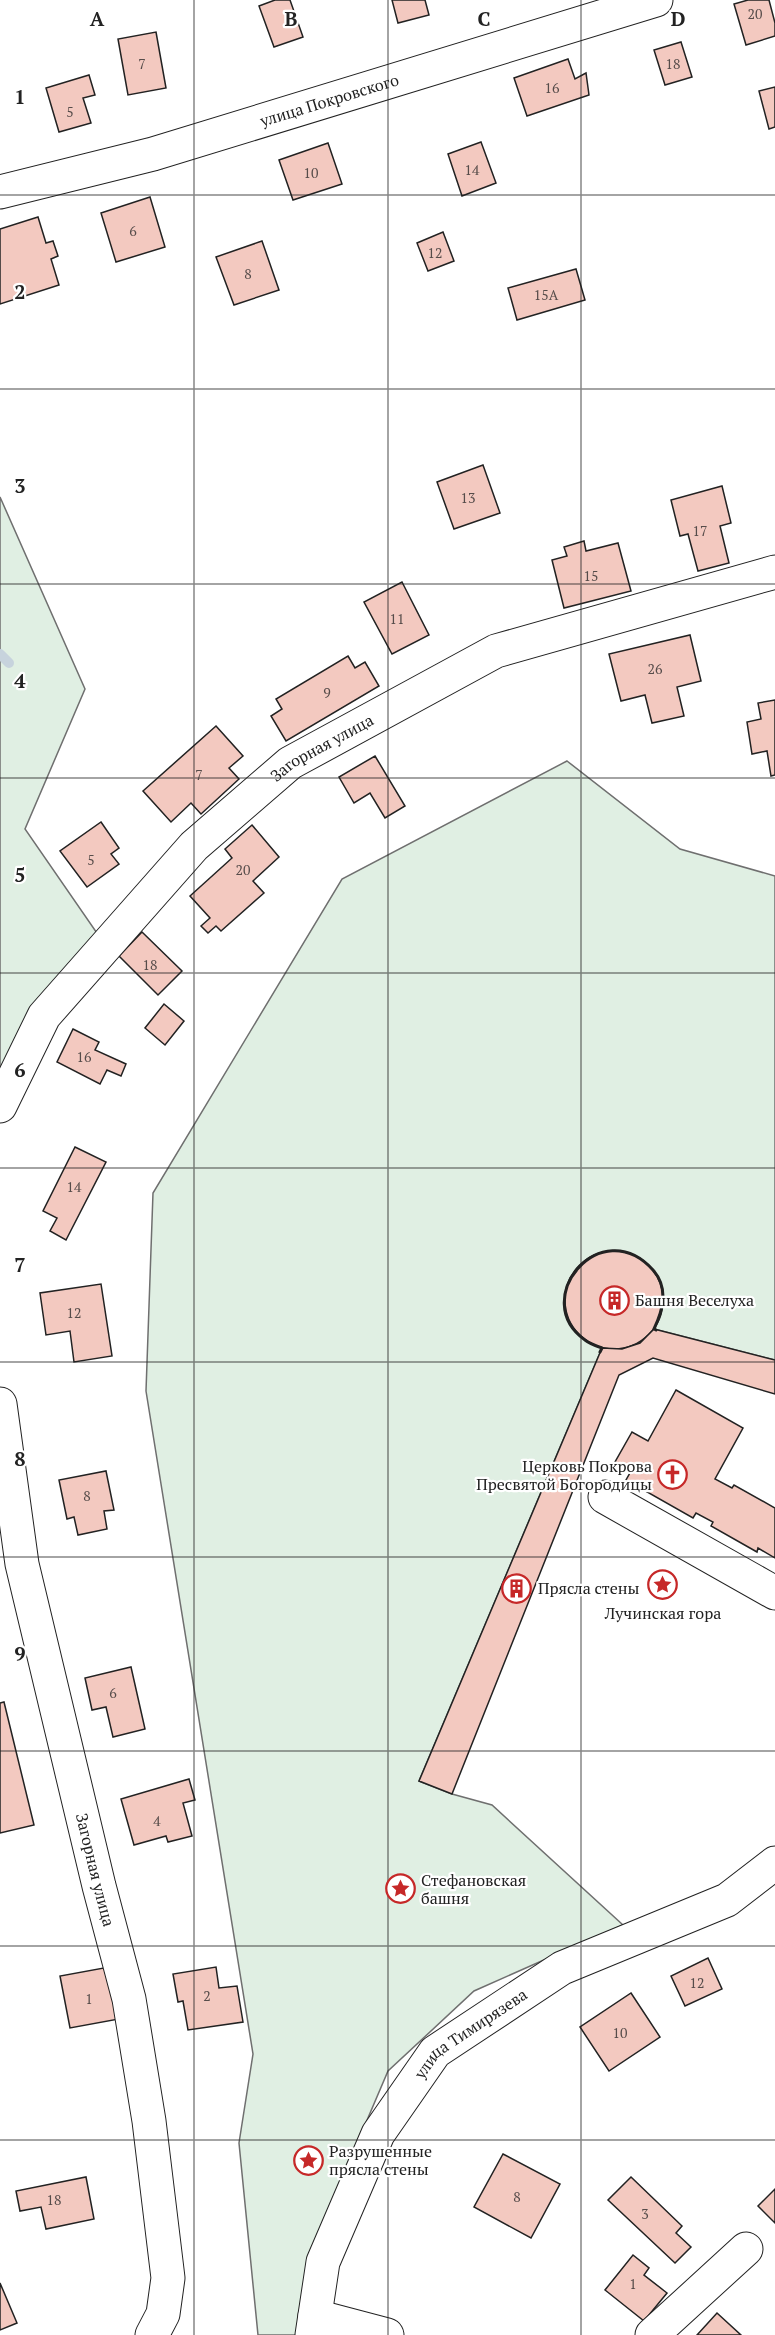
<svg xmlns="http://www.w3.org/2000/svg" width="775" height="2335" font-family="'PT Serif',serif">
<style>
.green{fill:#e0efe3;stroke:#6f6f6f;stroke-width:1.5}
.lines{fill:none;stroke-linecap:round;stroke-linejoin:round}
.stream{stroke:#c7d3dd;stroke-width:10}
.building{fill:#f3c9c0;stroke:#222;stroke-width:1.5}
.minor-casing{stroke:#222;stroke-width:35}
.minor{stroke:#fff;stroke-width:33}
.wall{stroke:#222;stroke-width:3}
.grid{fill:none;stroke:#222;stroke-width:1.5;stroke-opacity:0.55}
.labels{text-anchor:middle;dominant-baseline:central;stroke-width:4.5;stroke-linejoin:round;paint-order:stroke}
.number-label{font-size:14px;fill:#564c4a}
.street-label{font-size:16px;fill:#222;stroke:#fff}
.poi-label{font-size:16px;fill:#222;stroke:#fff;text-anchor:start}
.grid-label{font-size:20px;text-anchor:middle;font-weight:bold;fill:#222;stroke:#fff;stroke-width:4.5;stroke-linejoin:round;paint-order:stroke}
</style>
<rect width="100%" height="100%" fill="#fff"/>
<g class="green">
<path d="M 0,497 L 85,689 L 25,829 L 99,936 L 0,1082 Z"/>
<path d="M 567,761 L 680,849 L 775,876 L 775,1360 L 654,1329 C 663,1309 668,1287 652,1269 C 601,1213 528,1299 585,1340 C 590,1344 596,1346 602,1348 L 419,1781 L 452,1794 L 492,1805 L 623,1925 L 474,1991 L 388,2071 L 310,2254 L 304,2335 L 258,2335 L 239,2143 L 253,2054 L 146,1391 L 153,1193 L 342,879 Z"/>
</g>
<g class="lines">
<path class="stream" d="M 0,654 L 9,663"/>
</g>
<g class="building">
<path d="M 275,0 L 290,0 L 303,37 L 274,47 L 259,6 Z"/>
<path d="M 392,0 L 425,0 L 429,15 L 398,23 Z"/>
<path d="M 748,0 L 769,0 L 775,23 L 775,36 L 746,45 L 734,4 Z"/>
<path d="M 156,32 L 166,88 L 128,95 L 118,39 Z"/>
<path d="M 681,42 L 692,77 L 665,85 L 654,50 Z"/>
<path d="M 568,59 L 575,79 L 586,73 L 589,95 L 527,116 L 514,78 Z"/>
<path d="M 89,75 L 95,95 L 83,98 L 91,123 L 59,132 L 46,88 Z"/>
<path d="M 775,87 L 775,127 L 769,129 L 759,91 Z"/>
<path d="M 481,142 L 496,183 L 462,196 L 448,154 Z"/>
<path d="M 328,143 L 342,184 L 293,200 L 279,160 Z"/>
<path d="M 150,197 L 165,247 L 116,262 L 101,213 Z"/>
<path d="M 38,217 L 46,243 L 53,241 L 58,256 L 51,259 L 59,285 L 0,304 L 0,229 Z"/>
<path d="M 443,232 L 454,261 L 428,271 L 417,243 Z"/>
<path d="M 262,241 L 279,290 L 234,305 L 216,257 Z"/>
<path d="M 576,269 L 585,300 L 517,320 L 508,288 Z"/>
<path d="M 483,465 L 500,513 L 454,529 L 437,482 Z"/>
<path d="M 722,486 L 731,523 L 720,526 L 729,563 L 698,571 L 688,534 L 680,536 L 671,500 Z"/>
<path d="M 584,541 L 586,551 L 618,543 L 631,591 L 564,608 L 552,560 L 567,556 L 564,547 Z"/>
<path d="M 402,582 L 429,635 L 392,654 L 364,602 Z"/>
<path d="M 690,635 L 701,681 L 677,687 L 684,716 L 652,723 L 645,695 L 621,701 L 609,654 Z"/>
<path d="M 348,656 L 355,668 L 365,662 L 379,686 L 286,741 L 271,716 L 282,709 L 276,699 Z"/>
<path d="M 775,700 L 775,775 L 771,776 L 767,751 L 752,754 L 747,722 L 761,719 L 758,703 Z"/>
<path d="M 216,726 L 243,756 L 229,768 L 239,779 L 201,814 L 191,803 L 171,822 L 143,791 Z"/>
<path d="M 375,756 L 405,806 L 385,818 L 370,793 L 354,803 L 339,777 Z"/>
<path d="M 101,822 L 119,848 L 111,854 L 119,864 L 87,887 L 60,851 Z"/>
<path d="M 252,825 L 279,857 L 253,881 L 264,893 L 221,931 L 216,926 L 208,933 L 201,926 L 210,918 L 190,896 L 232,858 L 225,849 Z"/>
<path d="M 142,932 L 182,971 L 158,995 L 119,956 Z"/>
<path d="M 164,1004 L 184,1021 L 165,1045 L 145,1028 Z"/>
<path d="M 73,1029 L 99,1042 L 95,1050 L 126,1064 L 121,1076 L 107,1070 L 100,1084 L 57,1062 Z"/>
<path d="M 75,1147 L 106,1162 L 66,1240 L 50,1231 L 57,1218 L 43,1211 Z"/>
<circle cx="614" cy="1300" r="49"/>
<path d="M 101,1284 L 112,1356 L 74,1362 L 70,1331 L 46,1335 L 40,1293 Z"/>
<path d="M 654,1329 L 775,1360 L 775,1394 L 653,1358 L 619,1375 L 452,1794 L 419,1781 L 602,1348 L 622,1349 L 640,1343 Z"/>
<path d="M 676,1390 L 743,1428 L 715,1479 L 732,1488 L 734,1485 L 775,1508 L 775,1558 L 758,1548 L 757,1552 L 711,1526 L 713,1522 L 696,1513 L 693,1518 L 626,1480 L 631,1471 L 615,1462 L 632,1432 L 648,1441 Z"/>
<path d="M 106,1471 L 114,1510 L 104,1511 L 107,1529 L 78,1535 L 74,1517 L 67,1519 L 59,1480 Z"/>
<path d="M 131,1667 L 145,1729 L 113,1737 L 106,1707 L 92,1710 L 85,1678 Z"/>
<path d="M 4,1702 L 34,1825 L 0,1833 L 0,1703 Z"/>
<path d="M 189,1779 L 195,1800 L 183,1803 L 192,1836 L 168,1842 L 166,1836 L 134,1845 L 121,1799 Z"/>
<path d="M 708,1958 L 722,1989 L 685,2006 L 671,1976 Z"/>
<path d="M 109,1967 L 119,2019 L 70,2028 L 60,1976 Z"/>
<path d="M 216,1967 L 219,1988 L 237,1986 L 243,2022 L 188,2030 L 183,2001 L 178,2002 L 173,1974 Z"/>
<path d="M 631,1993 L 660,2037 L 609,2071 L 580,2027 Z"/>
<path d="M 503,2154 L 560,2184 L 531,2238 L 474,2207 Z"/>
<path d="M 86,2177 L 94,2219 L 46,2229 L 41,2207 L 20,2211 L 16,2191 Z"/>
<path d="M 631,2177 L 682,2226 L 676,2233 L 691,2247 L 675,2263 L 608,2200 Z"/>
<path d="M 775,2189 L 775,2223 L 758,2206 Z"/>
<path d="M 633,2255 L 649,2268 L 644,2275 L 667,2293 L 644,2321 L 605,2290 Z"/>
<path d="M 0,2283 L 17,2323 L 0,2330 Z"/>
<path d="M 717,2313 L 741,2335 L 697,2335 Z"/>
</g>
<g class="lines">
<defs>
<g id="minor">
<path id="s1" d="M 0,192 L 153,154 L 656,0"/>
<path id="s2" d="M 0,1106 L 44,1016 L 194,846 L 290,763 L 496,651 L 775,572"/>
<path id="s3" d="M 0,1404 L 22,1564 L 99,1886 L 129,1999 L 149,2121 L 168,2278 L 163,2314 L 152,2335"/>
<path d="M 605,1497 L 775,1593"/>
<path d="M 315,2316 L 387,2335"/>
<path id="s4" d="M 312,2335 L 323,2262 L 378,2134 L 435,2052 L 562,1968 L 727,1900 L 775,1863"/>
<path d="M 652,2335 L 746,2249"/>
</g>
</defs>
<use href="#minor" class="minor-casing"/>
<use href="#minor" class="minor"/>
<path class="wall" d="M 600,1352 L 602,1348 C 596,1346 590,1344 585,1340 C 528,1300 601,1212 653,1270 C 669,1288 663,1310 654,1329 L 656,1330"/>
</g>
<path class="grid" d="M 194,0 L 194,2335M 388,0 L 388,2335M 581,0 L 581,2335M 0,195 L 775,195M 0,389 L 775,389M 0,584 L 775,584M 0,778 L 775,778M 0,973 L 775,973M 0,1168 L 775,1168M 0,1362 L 775,1362M 0,1557 L 775,1557M 0,1751 L 775,1751M 0,1946 L 775,1946M 0,2140 L 775,2140"/>
<defs>
<symbol id="building-ring" viewBox="-11 -11 22 22"><circle r="9.5" fill="#fff" stroke="#c62828" stroke-width="1.5"/><path d="M-4-6H4V6H1V3H-1V6H-4ZM-2.5-4.3h1.7v1.8h-1.7ZM.8-4.3h1.7v1.8H.8ZM-2.5-1h1.7V.8h-1.7ZM.8-1h1.7V.8H.8Z" fill="#c62828"/></symbol>
<symbol id="church-ring" viewBox="-11 -11 22 22"><circle r="9.5" fill="#fff" stroke="#c62828" stroke-width="1.5"/><path d="M-1.2-6h2.4v3.5h3.3v2.4h-3.3V6h-2.4V-.1h-3.3v-2.4h3.3Z" fill="#c62828"/></symbol>
<symbol id="sight-ring" viewBox="-11 -11 22 22"><circle r="9.5" fill="#fff" stroke="#c62828" stroke-width="1.5"/><path d="M0-6L1.8-2.2L6-1.7L2.9 1.2L3.7 5.4L0 3.3L-3.7 5.4L-2.9 1.2L-6-1.7L-1.8-2.2Z" fill="#c62828"/></symbol>
</defs>
<g fill-rule="evenodd">
<use href="#building-ring" x="598" y="1284" width="33" height="33"/>
<use href="#church-ring" x="656" y="1458" width="33" height="33"/>
<use href="#sight-ring" x="646" y="1568" width="33" height="33"/>
<use href="#building-ring" x="500" y="1572" width="33" height="33"/>
<use href="#sight-ring" x="384" y="1872" width="33" height="33"/>
<use href="#sight-ring" x="292" y="2144" width="33" height="33"/>
</g>
<g class="labels">
<g class="number-label">
<text x="755" y="13">20</text>
<text x="142" y="63">7</text>
<text x="673" y="63">18</text>
<text x="552" y="87">16</text>
<text x="70" y="111">5</text>
<text x="472" y="169">14</text>
<text x="311" y="172">10</text>
<text x="133" y="230">6</text>
<text x="435" y="252">12</text>
<text x="248" y="273">8</text>
<text x="546" y="294">15А</text>
<text x="468" y="497">13</text>
<text x="700" y="530">17</text>
<text x="591" y="575">15</text>
<text x="397" y="618">11</text>
<text x="655" y="668">26</text>
<text x="327" y="692">9</text>
<text x="199" y="774">7</text>
<text x="91" y="859">5</text>
<text x="243" y="869">20</text>
<text x="150" y="964">18</text>
<text x="84" y="1056">16</text>
<text x="74" y="1186">14</text>
<text x="74" y="1312">12</text>
<text x="87" y="1495">8</text>
<text x="113" y="1692">6</text>
<text x="157" y="1820">4</text>
<text x="697" y="1982">12</text>
<text x="207" y="1995">2</text>
<text x="89" y="1998">1</text>
<text x="620" y="2032">10</text>
<text x="517" y="2196">8</text>
<text x="54" y="2199">18</text>
<text x="645" y="2213">3</text>
<text x="633" y="2283">1</text>
</g>
<g class="street-label">
<text stroke="none"><textPath href="#s1" startOffset="342">улица Покровского</textPath></text>
<text stroke="none"><textPath href="#s2" startOffset="489">Загорная улица</textPath></text>
<text stroke="none"><textPath href="#s3" startOffset="476">Загорная улица</textPath></text>
<text stroke="none"><textPath href="#s4" startOffset="352">улица Тимирязева</textPath></text>
</g>
<g class="poi-label">
<text x="635" y="1300">Башня Веселуха</text>
<text x="652" y="1466" text-anchor="end">Церковь Покрова<tspan x="652" dy="18">Пресвятой Богородицы</tspan></text>
<text x="538" y="1588">Прясла стены</text>
<text x="663" y="1613" text-anchor="middle">Лучинская гора</text>
<text x="421" y="1880">Стефановская<tspan x="421" dy="18">башня</tspan></text>
<text x="329" y="2151">Разрушенные<tspan x="329" dy="18">прясла стены</tspan></text>
</g>
</g>
<g class="grid-label">
<text x="97" y="26">A</text>
<text x="291" y="26">B</text>
<text x="484" y="26">C</text>
<text x="678" y="26">D</text>
<text x="20" y="104">1</text>
<text x="20" y="299">2</text>
<text x="20" y="493">3</text>
<text x="20" y="688">4</text>
<text x="20" y="882">5</text>
<text x="20" y="1077">6</text>
<text x="20" y="1272">7</text>
<text x="20" y="1466">8</text>
<text x="20" y="1661">9</text>
</g>
</svg>
